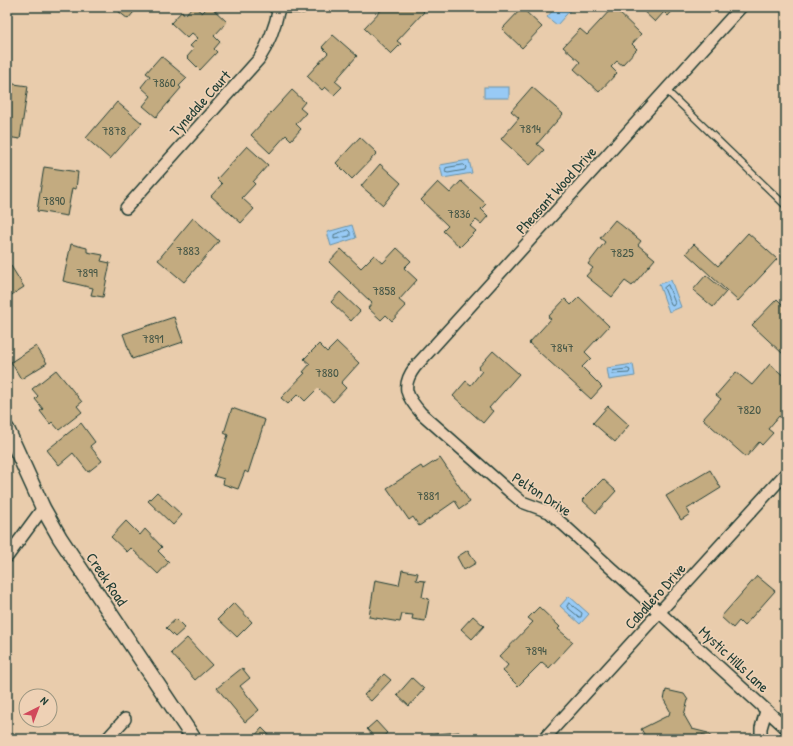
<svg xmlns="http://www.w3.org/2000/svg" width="793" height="746" font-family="'Patrick Hand',sans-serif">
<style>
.water{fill:#98caf5;stroke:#6892a8}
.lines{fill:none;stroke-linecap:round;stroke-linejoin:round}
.shore{stroke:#4f7581;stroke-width:1}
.building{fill:#c3ab80;stroke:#1f3d34}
.service-casing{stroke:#1f3d34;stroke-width:8}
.minor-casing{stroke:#1f3d34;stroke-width:14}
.tertiary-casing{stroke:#1f3d34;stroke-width:17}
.service{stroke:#eed1b5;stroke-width:5.5}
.minor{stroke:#eed1b5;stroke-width:11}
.tertiary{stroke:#eed1b5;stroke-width:14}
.labels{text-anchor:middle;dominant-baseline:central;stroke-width:3.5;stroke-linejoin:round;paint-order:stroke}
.number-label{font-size:13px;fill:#485847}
.street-label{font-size:15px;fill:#1f3d34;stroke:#eed1b5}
</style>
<rect width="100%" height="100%" fill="#e9ccac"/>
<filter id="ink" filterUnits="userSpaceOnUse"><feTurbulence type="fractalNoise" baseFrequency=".025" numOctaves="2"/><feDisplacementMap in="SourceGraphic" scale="8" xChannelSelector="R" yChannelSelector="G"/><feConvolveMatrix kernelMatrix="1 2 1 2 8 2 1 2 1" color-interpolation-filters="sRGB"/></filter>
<g filter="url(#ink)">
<g class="water">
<path d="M 556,7 L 573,7 L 557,25 L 547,17 Z"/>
<rect x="484" y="87" width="25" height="11"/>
<path d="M 469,160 L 472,173 L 443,178 L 440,165 Z"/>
<path d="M 352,225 L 356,238 L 331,246 L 327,232 Z"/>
<path d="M 671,280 L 681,307 L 669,312 L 659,284 Z"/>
<path d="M 633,364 L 635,376 L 609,380 L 607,368 Z"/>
<path d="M 569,596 L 589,614 L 580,624 L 560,606 Z"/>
</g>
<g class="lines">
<g class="shore">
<path d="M 464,165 L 466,167 L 465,170 L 448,173 L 445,172 L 446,168 Z"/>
<path d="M 348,230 L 350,232 L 350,236 L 334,239 L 334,235 Z"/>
<path d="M 668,285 L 675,303 L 673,306 L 671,305 L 664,288 Z"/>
<path d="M 628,369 L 630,370 L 629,373 L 612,374 L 613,371 Z"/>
<path d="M 569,603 L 582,613 L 581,617 L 579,617 L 567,607 Z"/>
</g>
</g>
<g class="building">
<path d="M 113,7 L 138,7 L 128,19 Z"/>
<path d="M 192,7 L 195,7 L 202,13 L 208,7 L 211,7 L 227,22 L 214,36 L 220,42 L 214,49 L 217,52 L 200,70 L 187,57 L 194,49 L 190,46 L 198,38 L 192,33 L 187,38 L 171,23 L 182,11 L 185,15 Z"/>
<path d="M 384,7 L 419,7 L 424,12 L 397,41 L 401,44 L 391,54 L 364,28 Z"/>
<path d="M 535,7 L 544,7 L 539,11 Z"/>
<path d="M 613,7 L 641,34 L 632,44 L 637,49 L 622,65 L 617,61 L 611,67 L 617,73 L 599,92 L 574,69 L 580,62 L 563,47 L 580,29 L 587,35 Z"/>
<path d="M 641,7 L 640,7 L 676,7 L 668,16 L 664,12 L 655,22 L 640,8 Z"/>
<path d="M 522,8 L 542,27 L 522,48 L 502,29 Z"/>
<path d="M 333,35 L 357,56 L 335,81 L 342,87 L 334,95 L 325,87 L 322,90 L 307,76 L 328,53 L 322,47 Z"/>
<path d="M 161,56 L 187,78 L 179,86 L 181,88 L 156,117 L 143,106 L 151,96 L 141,87 L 150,76 L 146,73 Z"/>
<path d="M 7,83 L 28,86 L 20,139 L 7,137 Z"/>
<path d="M 532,87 L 563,114 L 537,144 L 544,150 L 530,165 L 501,139 L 519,118 L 511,111 Z"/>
<path d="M 292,90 L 305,102 L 300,108 L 306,113 L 296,124 L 301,129 L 291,140 L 286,135 L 270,153 L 251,135 Z"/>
<path d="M 117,102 L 142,123 L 110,159 L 86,138 Z"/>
<path d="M 360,137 L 377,153 L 352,179 L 336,163 Z"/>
<path d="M 247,146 L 268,165 L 253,182 L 255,184 L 242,198 L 254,209 L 241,223 L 211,196 L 222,184 L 217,179 Z"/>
<path d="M 380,164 L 401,183 L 383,205 L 361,186 Z"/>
<path d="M 44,167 L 78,172 L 76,189 L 72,188 L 67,216 L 37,211 Z"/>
<path d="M 461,181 L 486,204 L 481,209 L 488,216 L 481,224 L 476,220 L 470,226 L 476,231 L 460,247 L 443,231 L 448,226 L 421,200 L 438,182 L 450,193 Z"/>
<path d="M 193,218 L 219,241 L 184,282 L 158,260 Z"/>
<path d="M 615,220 L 641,241 L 638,245 L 655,259 L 632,286 L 625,281 L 612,297 L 586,276 L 593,268 L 588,264 L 605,242 L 600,238 Z"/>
<path d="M 748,233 L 777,259 L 738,301 L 686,253 L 694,244 L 718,266 Z"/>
<path d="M 71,244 L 87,248 L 87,252 L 103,255 L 101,261 L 110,263 L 103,297 L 91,295 L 93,288 L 63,281 Z"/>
<path d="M 397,248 L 411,261 L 404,268 L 417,280 L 399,300 L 406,306 L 392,321 L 386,315 L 381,320 L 368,308 L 372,303 L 329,262 L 341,249 L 361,268 L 374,255 L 383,263 Z"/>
<path d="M 11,266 L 24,287 L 7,298 L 7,268 Z"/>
<path d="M 706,275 L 726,292 L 713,307 L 693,290 Z"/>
<path d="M 340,292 L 360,311 L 351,321 L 331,302 Z"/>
<path d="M 579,297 L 609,326 L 585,352 L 591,358 L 582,367 L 602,387 L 591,399 L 529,343 L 551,319 L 548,317 L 565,299 L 571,305 Z"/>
<path d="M 777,299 L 786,308 L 786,351 L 783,354 L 752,325 Z"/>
<path d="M 174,317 L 183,342 L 132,359 L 123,334 Z"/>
<path d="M 337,342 L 359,363 L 341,383 L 346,388 L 333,402 L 318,388 L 305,401 L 298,394 L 288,404 L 281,398 L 305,373 L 303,372 L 310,364 L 304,359 L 319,344 L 327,352 Z"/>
<path d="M 36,346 L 47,363 L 21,379 L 11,362 Z"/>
<path d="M 493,351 L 519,374 L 489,408 L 493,411 L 483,423 L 453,396 L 466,381 L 471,385 L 482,371 L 478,368 Z"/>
<path d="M 770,364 L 786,378 L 786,419 L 784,420 L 779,416 L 768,429 L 773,433 L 762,445 L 759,442 L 746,457 L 703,419 L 721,399 L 716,395 L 736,372 L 752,385 Z"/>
<path d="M 56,370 L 82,402 L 77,406 L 82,412 L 59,430 L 52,422 L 50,424 L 40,411 L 43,409 L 35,399 L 38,396 L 32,389 Z"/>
<path d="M 608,406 L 629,425 L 615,442 L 593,423 Z"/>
<path d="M 232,408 L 265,420 L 248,473 L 245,471 L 238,489 L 223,484 L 224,479 L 214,476 L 228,435 L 224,433 Z"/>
<path d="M 81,423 L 95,442 L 90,446 L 102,461 L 88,472 L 73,453 L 59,465 L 47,450 Z"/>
<path d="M 440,458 L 470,502 L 460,509 L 455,501 L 419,526 L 413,517 L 409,520 L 387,488 L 421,466 L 423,469 Z"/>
<path d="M 710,470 L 721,488 L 687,509 L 690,514 L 681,520 L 666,496 Z"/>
<path d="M 603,479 L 616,491 L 596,513 L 582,500 Z"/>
<path d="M 157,492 L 182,515 L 173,525 L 148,501 Z"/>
<path d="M 126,521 L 140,535 L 145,529 L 162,547 L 158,551 L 169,562 L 158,574 L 131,548 L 127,552 L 111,537 Z"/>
<path d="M 468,550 L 476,563 L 464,570 L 457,557 Z"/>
<path d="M 402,570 L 418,573 L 416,580 L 425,581 L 422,597 L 429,599 L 425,621 L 412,619 L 413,615 L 402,614 L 400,622 L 369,617 L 375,580 L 399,585 Z"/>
<path d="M 757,576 L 775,591 L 744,626 L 739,621 L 733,628 L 721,617 Z"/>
<path d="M 234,603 L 252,622 L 237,637 L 218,619 Z"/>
<path d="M 539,607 L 560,627 L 558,629 L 573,642 L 549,668 L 542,662 L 518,686 L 503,671 L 508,665 L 499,657 L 533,622 L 528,618 Z"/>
<path d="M 473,616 L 484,626 L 472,639 L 461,629 Z"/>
<path d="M 176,619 L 185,628 L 175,637 L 166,628 Z"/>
<path d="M 187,638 L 212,665 L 195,680 L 171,653 Z"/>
<path d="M 242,668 L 250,678 L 240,686 L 259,710 L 245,722 L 217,688 Z"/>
<path d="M 384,674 L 391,680 L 371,701 L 364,695 Z"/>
<path d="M 412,678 L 424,689 L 409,706 L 397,695 Z"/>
<path d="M 666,690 L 684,694 L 688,700 L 684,715 L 692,729 L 708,733 L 711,737 L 702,735 L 704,739 L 698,739 L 698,736 L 693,739 L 647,739 L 641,729 L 669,715 L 670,711 L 664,700 Z"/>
<path d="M 376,721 L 387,733 L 380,739 L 376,739 L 367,729 Z"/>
<path d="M 262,728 L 273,739 L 252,739 Z"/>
<path d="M 459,732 L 459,739 L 428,739 L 427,735 Z"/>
<path d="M 147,735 L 150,739 L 142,739 Z"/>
</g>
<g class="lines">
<defs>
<path id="service" d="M 666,90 L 786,206"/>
<g id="minor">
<path d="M 274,7 L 302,7"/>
<path d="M 741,7 L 415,367 C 400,387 407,397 421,413 L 509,491 L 522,502 L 549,512 L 566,527 L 786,728"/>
<path d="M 126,208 L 259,59 C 270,42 275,27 279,8"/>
<path d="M 7,557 L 43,508"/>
<path d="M 107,739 L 125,719"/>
<path d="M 544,739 L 786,473"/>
<path d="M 761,739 L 761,728 L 766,711"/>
</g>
<path id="tertiary" d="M 7,429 L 43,508 L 60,538 L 194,739"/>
</defs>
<use href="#service" class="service-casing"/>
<use href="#minor" class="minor-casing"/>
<use href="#tertiary" class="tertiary-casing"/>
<use href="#service" class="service"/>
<use href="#minor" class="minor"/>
<use href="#tertiary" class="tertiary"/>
</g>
</g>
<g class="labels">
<g class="number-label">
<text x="164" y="82">7860</text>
<text x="530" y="128">7814</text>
<text x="114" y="130">7878</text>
<text x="54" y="200">7890</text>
<text x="459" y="213">7836</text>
<text x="188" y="250">7883</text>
<text x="622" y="252">7825</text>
<text x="87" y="272">7899</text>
<text x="384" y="290">7858</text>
<text x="153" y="338">7891</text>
<text x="562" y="347">7847</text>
<text x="327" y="372">7880</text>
<text x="749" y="409">7820</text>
<text x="428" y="495">7881</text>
<text x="536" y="650">7894</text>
</g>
<g class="street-label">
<text transform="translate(200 103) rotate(-48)">Tynedale Court</text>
<text transform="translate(556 190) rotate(-48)">Pheasant Wood Drive</text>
<text transform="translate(542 494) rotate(33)">Pelton Drive</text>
<text transform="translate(107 579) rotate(56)">Creek Road</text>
<text transform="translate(655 596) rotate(-48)">Caballero Drive</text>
<text transform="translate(734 659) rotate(43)">Mystic Hills Lane</text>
</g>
</g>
<rect width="793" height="746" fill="none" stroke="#eed1b5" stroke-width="24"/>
<rect x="12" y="12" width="769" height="722" fill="none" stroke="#1f3d34" stroke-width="1.5" filter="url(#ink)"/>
<g transform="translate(38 708) rotate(42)"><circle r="19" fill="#eed1b5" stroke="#9b9681"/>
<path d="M0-3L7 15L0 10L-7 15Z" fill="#d1495b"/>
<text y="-6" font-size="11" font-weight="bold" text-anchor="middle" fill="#1f3d34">N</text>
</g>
</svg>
